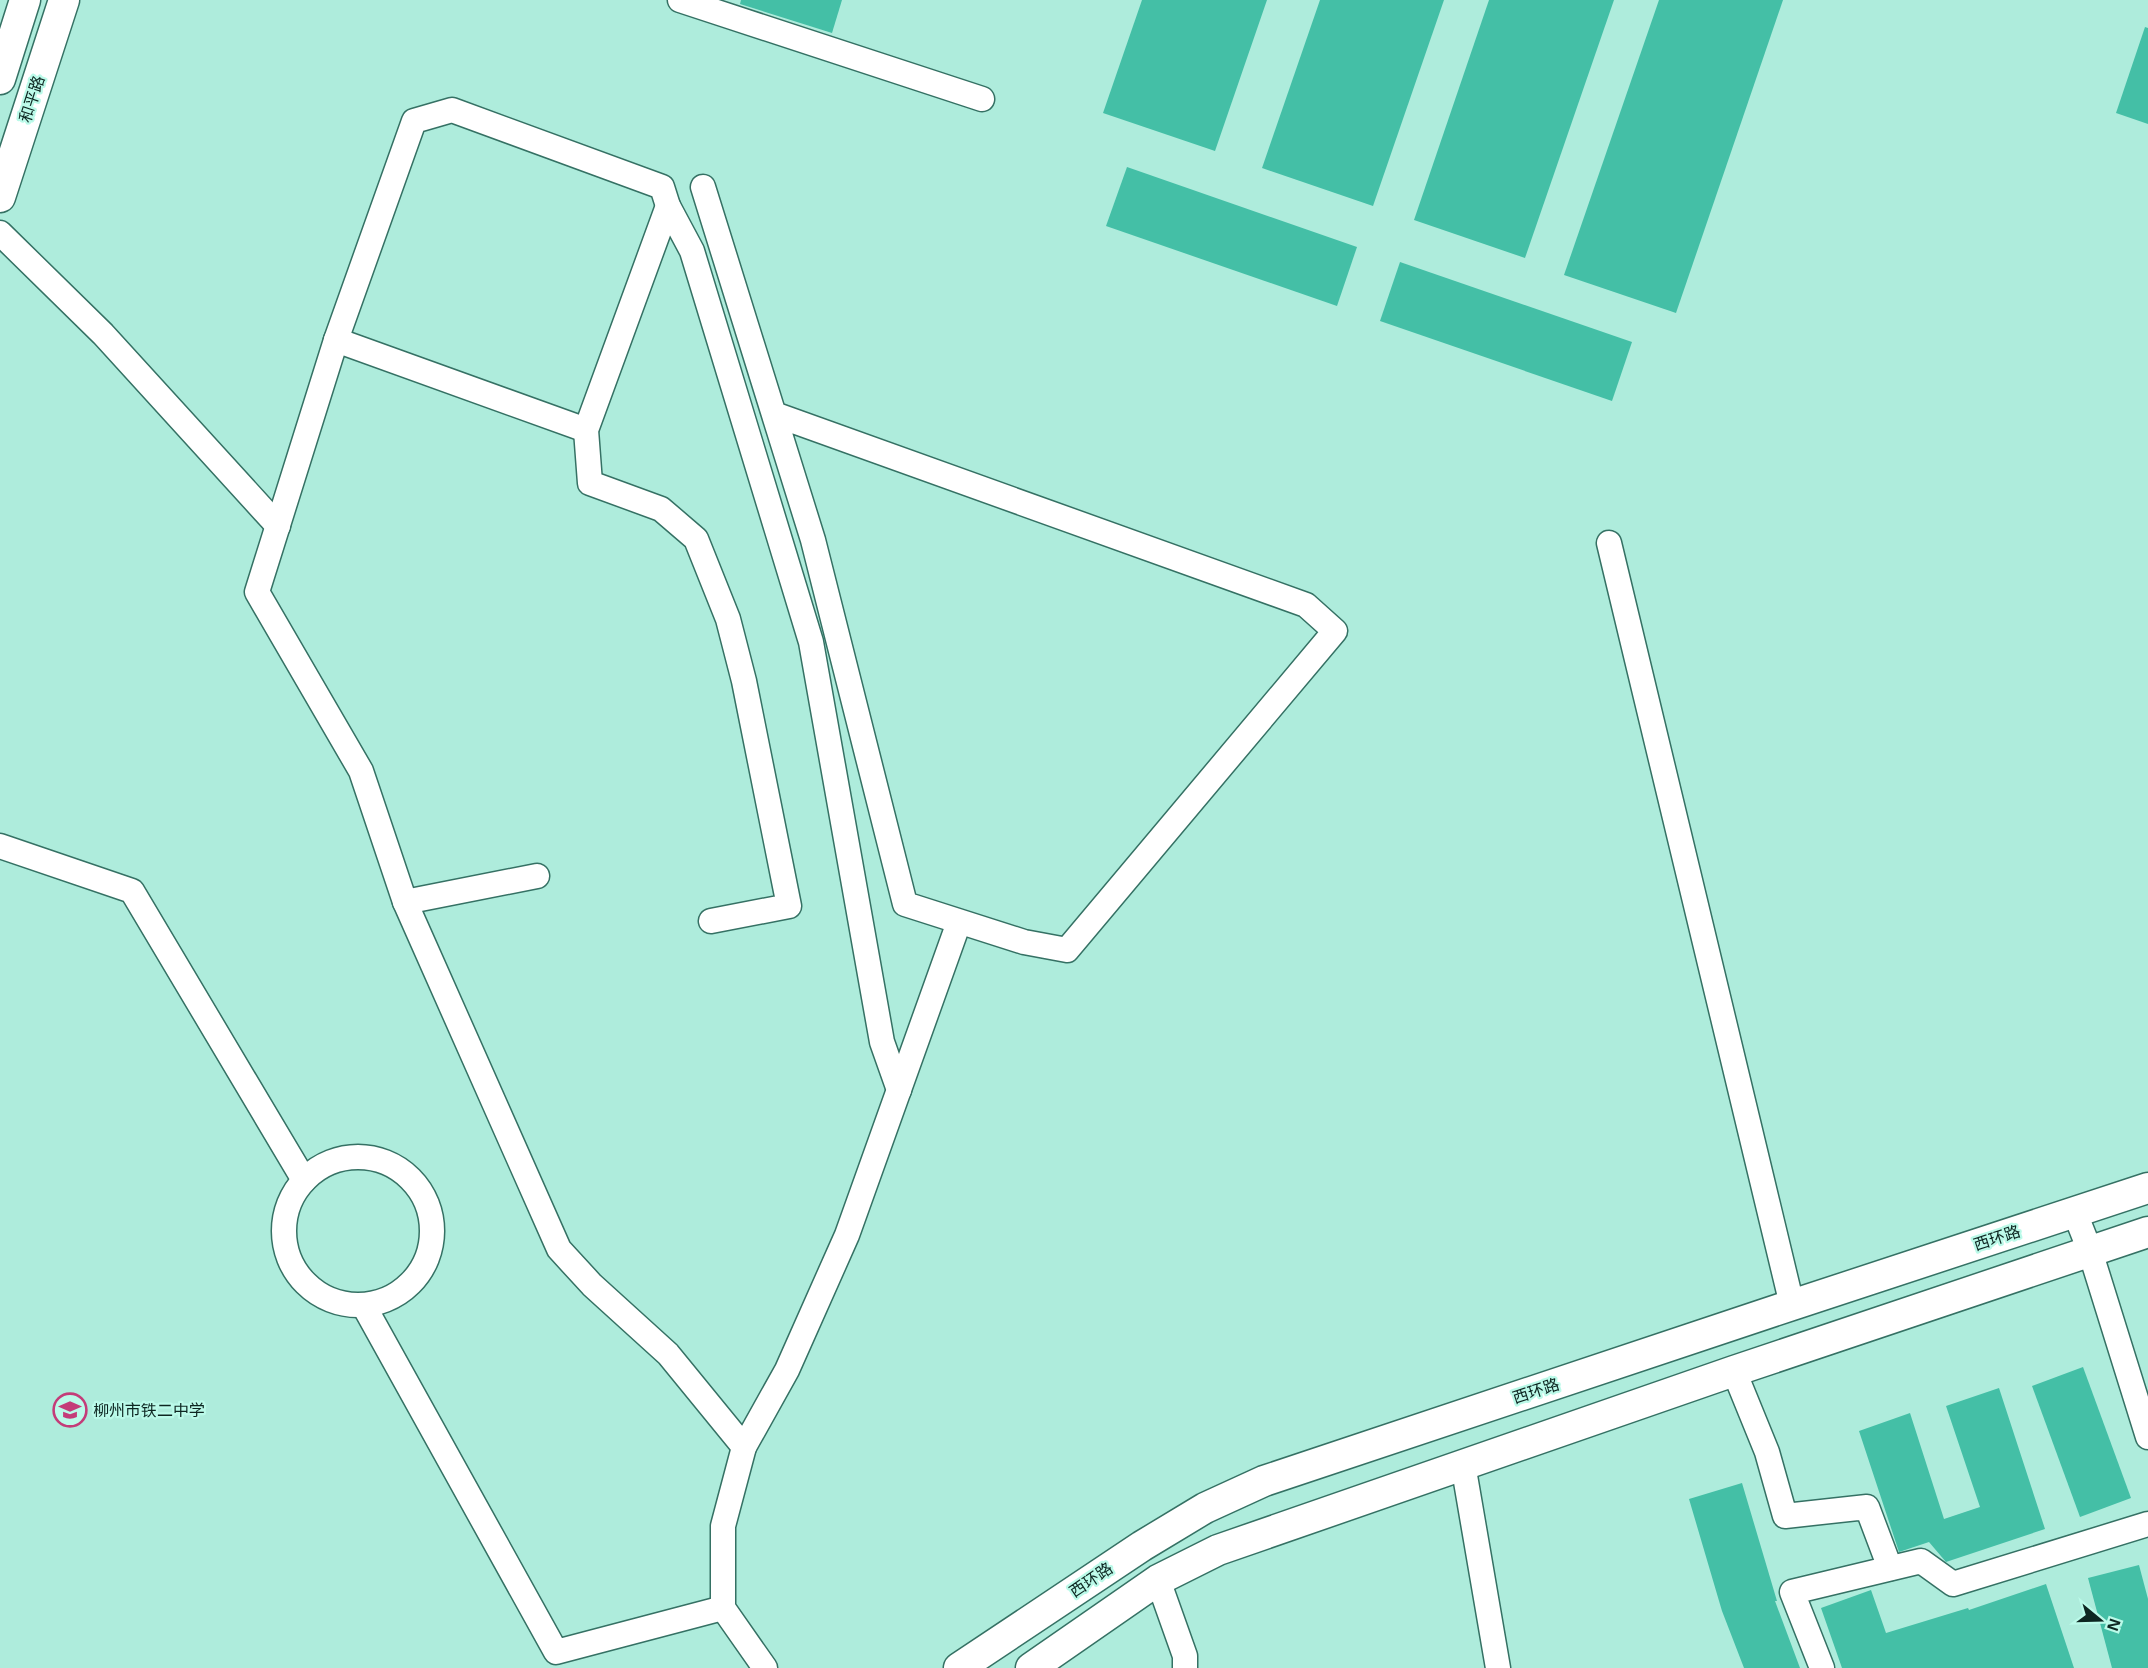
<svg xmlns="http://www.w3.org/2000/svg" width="2148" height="1668" font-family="Helvetica,'Noto Sans SC',sans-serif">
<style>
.building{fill:#44bfa6}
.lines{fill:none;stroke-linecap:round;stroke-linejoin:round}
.minor-casing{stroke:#357164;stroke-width:27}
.major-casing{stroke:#357164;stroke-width:33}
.minor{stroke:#fff;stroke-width:24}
.major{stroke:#fff;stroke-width:30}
.labels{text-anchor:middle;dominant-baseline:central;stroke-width:4.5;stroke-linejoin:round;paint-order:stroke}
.street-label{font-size:16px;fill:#0d2621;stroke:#bbfae9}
.poi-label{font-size:16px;fill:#0d2621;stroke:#bbfae9;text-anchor:start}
</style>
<rect width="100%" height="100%" fill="#aeecdc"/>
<g class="building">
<path d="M 741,0 L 842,0 L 832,33 L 740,4 Z"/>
<path d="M 1142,0 L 1267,0 L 1215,151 L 1103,113 Z"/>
<path d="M 1320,0 L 1444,0 L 1373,206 L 1262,168 Z"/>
<path d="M 1489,0 L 1614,0 L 1525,258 L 1414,220 Z"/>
<path d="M 1659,0 L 1783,0 L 1676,313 L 1564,275 Z"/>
<path d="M 2145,27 L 2148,28 L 2148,124 L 2116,113 Z"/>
<path d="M 1127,167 L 1357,247 L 1337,306 L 1106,226 Z"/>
<path d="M 1400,262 L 1632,342 L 1612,401 L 1380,321 Z"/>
<path d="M 2083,1367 L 2131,1498 L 2080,1517 L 2032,1386 Z"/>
<path d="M 1999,1388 L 2045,1529 L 1946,1562 L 1929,1542 L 1899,1552 L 1859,1431 L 1910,1413 L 1944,1519 L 1980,1507 L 1946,1406 Z"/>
<path d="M 1742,1483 L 1777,1601 L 1775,1601 L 1800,1668 L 1744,1668 L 1722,1611 L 1689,1499 Z"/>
<path d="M 2139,1565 L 2148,1599 L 2148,1668 L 2112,1668 L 2088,1578 Z"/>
<path d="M 2046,1584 L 2074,1668 L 1842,1668 L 1821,1608 L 1871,1590 L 1886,1633 L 1968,1608 L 1969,1610 Z"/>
</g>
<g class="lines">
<defs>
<g id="minor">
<path d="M 680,0 L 982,99"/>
<path d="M 703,187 L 813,540 L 905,904 L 1024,942 L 1067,950 L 1335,631 L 1306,605 L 774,414"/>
<path d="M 668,206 L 586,430 L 590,483 L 661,509 L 696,539 L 728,619 L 744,681 L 789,906 L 711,921"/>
<path d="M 0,233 L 103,334 L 278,526"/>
<path d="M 336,340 L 586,430"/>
<path d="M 1609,543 L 1792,1305"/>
<path d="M 0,846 L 132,891 L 304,1180"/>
<path d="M 405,902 L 537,876"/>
<circle cx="358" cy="1231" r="74"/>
<path d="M 2075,1213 L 2090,1251 L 2148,1437"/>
<path d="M 364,1306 L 556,1652 L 723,1608"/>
<path d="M 1734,1371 L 1767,1452 L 1785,1516 L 1867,1507 L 1890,1568"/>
<path d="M 744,1447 L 668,1354 L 592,1285 L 559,1249 L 405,902 L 361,771 L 257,592 L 336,340 L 414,121 L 452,110 L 662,187 L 668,206 L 692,251 L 811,642 L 882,1042 L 899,1090"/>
<path d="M 1463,1464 L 1498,1668"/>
<path d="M 1158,1580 L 1185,1656 L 1185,1668"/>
<path d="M 765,1668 L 723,1608 L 723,1526 L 744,1447 L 787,1370 L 847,1235 L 959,922"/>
<path d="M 1822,1668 L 1792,1592 L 1921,1561 L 1953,1584 L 2148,1524"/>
</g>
<g id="major">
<path d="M 0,79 L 25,0"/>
<path d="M 0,197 L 64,0"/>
<path d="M 959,1668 L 1142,1546 L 1205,1508 L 1264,1481 L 1792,1305 L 2148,1188"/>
<path d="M 1031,1668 L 1158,1580 L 1218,1550 L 1734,1371 L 2148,1232"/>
</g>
</defs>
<use href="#minor" class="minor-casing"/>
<use href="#major" class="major-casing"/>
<use href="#minor" class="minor"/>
<use href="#major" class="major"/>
</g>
<defs>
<symbol id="school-ring" viewBox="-11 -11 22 22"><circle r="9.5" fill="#bbfae9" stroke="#c43c79" stroke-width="1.5"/><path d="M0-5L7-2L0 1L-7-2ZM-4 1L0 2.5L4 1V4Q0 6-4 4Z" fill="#c43c79"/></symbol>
</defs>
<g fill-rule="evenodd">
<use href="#school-ring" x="51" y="1391" width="38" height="38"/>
</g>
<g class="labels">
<g class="street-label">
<text transform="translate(32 99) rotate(-72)">和平路</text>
<text transform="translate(1997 1238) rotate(-18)">西环路</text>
<text transform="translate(1536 1391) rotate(-18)">西环路</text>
<text transform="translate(1091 1580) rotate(-34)">西环路</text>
</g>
<g class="poi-label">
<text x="93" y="1410">柳州市铁二中学</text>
</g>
</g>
<g transform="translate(2100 1620) rotate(109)" stroke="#bbfae9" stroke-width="4.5" paint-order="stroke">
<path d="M0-4.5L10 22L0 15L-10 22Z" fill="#0d2621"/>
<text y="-9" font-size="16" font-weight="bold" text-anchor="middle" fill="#0d2621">N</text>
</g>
</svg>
